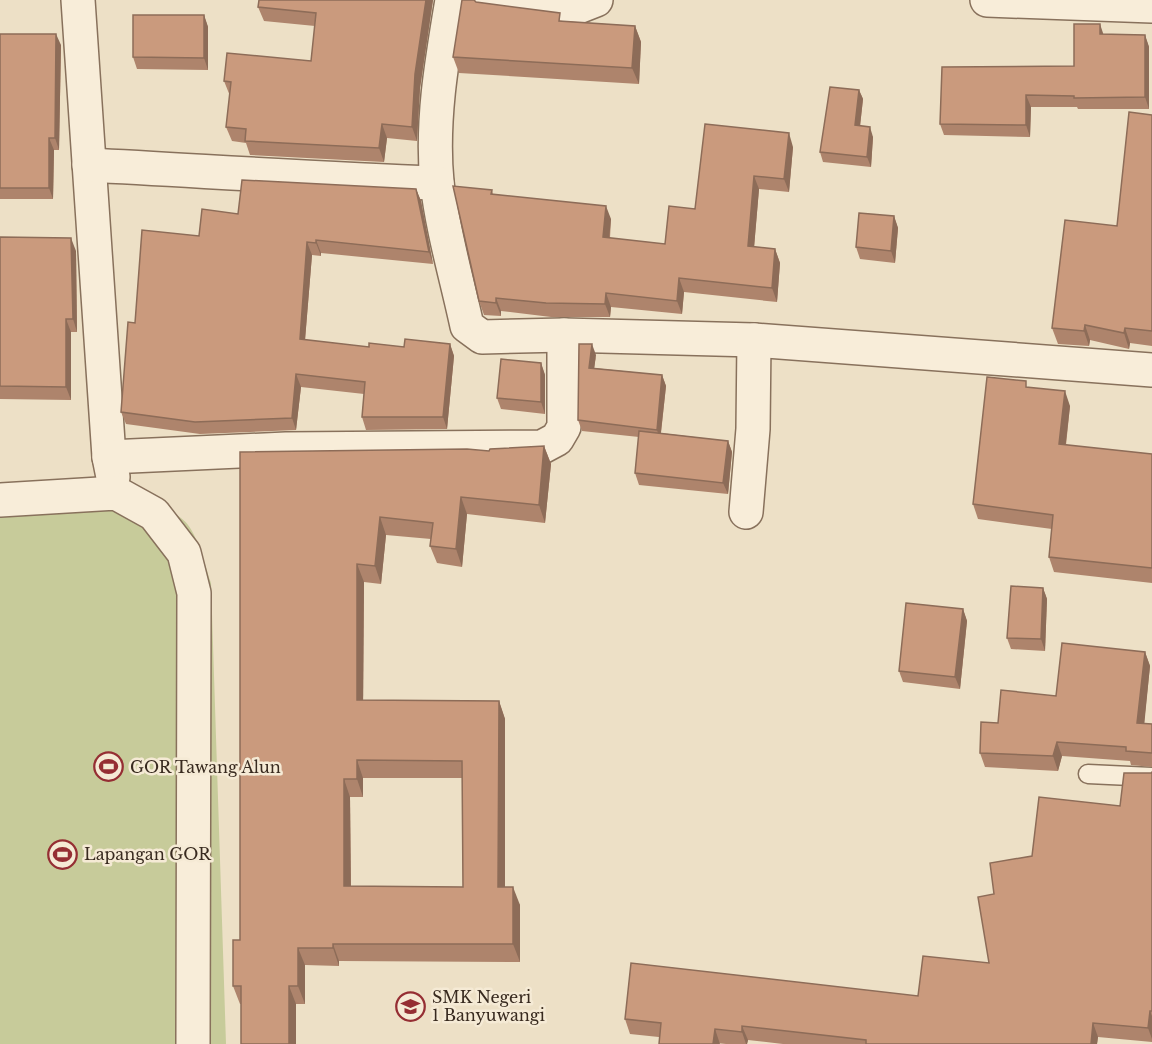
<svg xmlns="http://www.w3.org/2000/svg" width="1152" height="1044" font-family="'Libre Baskerville',serif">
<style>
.pitch{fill:#c7cb9a}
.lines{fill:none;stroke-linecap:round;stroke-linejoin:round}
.lane-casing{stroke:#88715c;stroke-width:21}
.street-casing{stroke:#88715c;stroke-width:36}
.lane{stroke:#f8edd9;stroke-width:18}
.street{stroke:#f8edd9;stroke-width:33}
.wall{fill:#ae846c;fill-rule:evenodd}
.shaded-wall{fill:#8d6c58}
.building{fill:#ca9a7d;stroke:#8d6c58;stroke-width:1.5;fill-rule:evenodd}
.labels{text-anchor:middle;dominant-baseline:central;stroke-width:5;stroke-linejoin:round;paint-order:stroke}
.poi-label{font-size:16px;fill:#382a1f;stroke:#f5ead5;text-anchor:start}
</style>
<rect width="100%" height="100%" fill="#ede0c6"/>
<path class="pitch" d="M 112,503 C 188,512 188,508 211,583 L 226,1044 L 0,1044 L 0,515 Z"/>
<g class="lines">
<defs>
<path id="lane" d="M 1088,774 L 1152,777"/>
<g id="street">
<path d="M 78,0 L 109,457 L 113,477"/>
<path d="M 452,0 C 442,59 431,122 437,182 C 442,229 457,279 467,326 L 482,337 L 564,335 L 754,340 L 1152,370"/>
<path d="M 485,0 L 568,11 L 596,0"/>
<path d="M 987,0 L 1152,6"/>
<path d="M 89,165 C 205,171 321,179 437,183"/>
<path d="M 109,457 L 286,449 L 542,447 L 557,439 L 564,427 L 564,335"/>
<path d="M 0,500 L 116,493 L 154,514 L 184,553 L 194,593 L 193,1044"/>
<path d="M 746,512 L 753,429 L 754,340"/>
</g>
</defs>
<use href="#lane" class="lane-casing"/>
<use href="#street" class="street-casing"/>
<use href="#lane" class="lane"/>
<use href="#street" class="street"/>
</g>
<g class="wall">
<path d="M 259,0 L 433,0 L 420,88 L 417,141 L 387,138 L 384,162 L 250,155 L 246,143 L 232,141 L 226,127 L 230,96 L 224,81 L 311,61 L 315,26 L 264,21 L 258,7 Z"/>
<path d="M 476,2 L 563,21 L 635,26 L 641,42 L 639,84 L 459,73 L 453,57 Z"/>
<path d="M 204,15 L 208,27 L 208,70 L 137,69 L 133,57 Z"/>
<path d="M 0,34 L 61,45 L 59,150 L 54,150 L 53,199 L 0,199 Z"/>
<path d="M 1104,34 L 1145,35 L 1149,47 L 1149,109 L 1078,109 L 1077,107 L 1031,107 L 1030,137 L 944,135 L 940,124 L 1074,66 Z"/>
<path d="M 859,90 L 863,99 L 860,126 L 873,137 L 871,167 L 823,162 L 820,152 Z"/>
<path d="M 1152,115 L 1152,346 L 1130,343 L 1129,349 L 1090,340 L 1089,346 L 1058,344 L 1052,328 L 1117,226 Z"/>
<path d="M 793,147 L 789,192 L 759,189 L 754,247 L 775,249 L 780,263 L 777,302 L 684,292 L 682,314 L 611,307 L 610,317 L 551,317 L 501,311 L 501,316 L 484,315 L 479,301 L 492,190 L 493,194 L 611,219 L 610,238 L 665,244 L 695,209 Z"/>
<path d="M 416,189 L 421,201 L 433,264 L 321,253 L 321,256 L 312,255 L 305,340 L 369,347 L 404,347 L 450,344 L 454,356 L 447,429 L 366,430 L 362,417 L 364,394 L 301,387 L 296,430 L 200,434 L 126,424 L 121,412 L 135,323 L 199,236 L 238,214 Z"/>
<path d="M 894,216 L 898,228 L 895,263 L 860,259 L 856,247 Z"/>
<path d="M 0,237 L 76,251 L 77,332 L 71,332 L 71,400 L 0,399 Z"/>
<path d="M 596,355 L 594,368 L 662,375 L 666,386 L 661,433 L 728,441 L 732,452 L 728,494 L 639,485 L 635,473 L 639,437 L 582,431 L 578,420 Z"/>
<path d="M 541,363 L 545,375 L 545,414 L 501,409 L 497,398 Z"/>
<path d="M 1028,387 L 1070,406 L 1066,445 L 1152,454 L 1152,583 L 1054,572 L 1049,557 L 1052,529 L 978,519 L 973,504 Z"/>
<path d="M 544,446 L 551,464 L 545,523 L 467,514 L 462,567 L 437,563 L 430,546 L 431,539 L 386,535 L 381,584 L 364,582 L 363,700 L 499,701 L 505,719 L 505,887 L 520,905 L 520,962 L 339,961 L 339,966 L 305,965 L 305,1004 L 240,1004 L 233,986 L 240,940 L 240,452 L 489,451 ZM 363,778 L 462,778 L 463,887 L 351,886 L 350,797 L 363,797 Z"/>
<path d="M 1043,588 L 1047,599 L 1045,651 L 1011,649 L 1007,638 Z"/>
<path d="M 963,609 L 967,621 L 960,689 L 903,682 L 899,671 Z"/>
<path d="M 1145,652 L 1150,666 L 1144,723 L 1152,724 L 1152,767 L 1131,765 L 1130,761 L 1062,756 L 1058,771 L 985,767 L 980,753 L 998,723 L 1056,696 Z"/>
<path d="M 1152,772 L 1152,1042 L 1098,1037 L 1097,1044 L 783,1044 L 748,1040 L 747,1044 L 726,1044 L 630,1034 L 625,1019 L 918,996 L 989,963 L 994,894 L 1032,856 L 1120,806 Z"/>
</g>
<g class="shaded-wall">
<path d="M 426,0 L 433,0 L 420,88 L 417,141 L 412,127 L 415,74 Z"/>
<path d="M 204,15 L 208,27 L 208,70 L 204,58 Z"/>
<path d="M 1100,24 L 1104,36 L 1100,34 Z"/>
<path d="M 635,26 L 641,42 L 639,84 L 632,68 Z"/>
<path d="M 56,34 L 61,45 L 59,150 L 55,138 Z"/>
<path d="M 1145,35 L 1149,47 L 1149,109 L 1145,97 Z"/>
<path d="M 859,90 L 863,99 L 859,135 L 855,125 Z"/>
<path d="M 1026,95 L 1031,107 L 1030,137 L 1026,125 Z"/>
<path d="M 382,124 L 387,138 L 384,162 L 379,148 Z"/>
<path d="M 870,127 L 873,137 L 871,167 L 867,157 Z"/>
<path d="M 789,133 L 793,147 L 789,192 L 784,179 Z"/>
<path d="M 49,138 L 54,150 L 53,199 L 49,188 Z"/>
<path d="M 754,176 L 759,189 L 753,260 L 748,246 Z"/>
<path d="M 416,189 L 421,201 L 433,264 L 429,252 Z"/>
<path d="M 606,206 L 611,219 L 608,250 L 603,237 Z"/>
<path d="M 894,216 L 898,228 L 895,263 L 891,251 Z"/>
<path d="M 71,238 L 76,251 L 77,332 L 73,319 Z"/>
<path d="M 316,240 L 321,253 L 321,256 L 316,243 Z"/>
<path d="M 307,242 L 312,255 L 304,352 L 300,339 Z"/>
<path d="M 775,249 L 780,263 L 777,302 L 772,288 Z"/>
<path d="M 679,278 L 684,292 L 682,314 L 677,301 Z"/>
<path d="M 606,293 L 611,307 L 610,317 L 605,304 Z"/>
<path d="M 496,298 L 501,311 L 501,316 L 496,303 Z"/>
<path d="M 66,319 L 71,332 L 71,400 L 66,387 Z"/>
<path d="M 1085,325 L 1090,340 L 1089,346 L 1084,331 Z"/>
<path d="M 1125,328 L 1130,343 L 1129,349 L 1124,333 Z"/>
<path d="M 450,344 L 454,356 L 447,429 L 443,417 Z"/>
<path d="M 592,344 L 596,355 L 593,378 L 589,368 Z"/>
<path d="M 541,363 L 545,375 L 545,414 L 541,402 Z"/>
<path d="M 296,374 L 301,387 L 296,430 L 292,418 Z"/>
<path d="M 662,375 L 666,386 L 660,440 L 657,430 Z"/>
<path d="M 1065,391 L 1070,406 L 1064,459 L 1059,444 Z"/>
<path d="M 728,441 L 732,452 L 728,494 L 723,483 Z"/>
<path d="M 544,446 L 551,464 L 545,523 L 539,505 Z"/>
<path d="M 461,497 L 467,514 L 462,567 L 456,549 Z"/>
<path d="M 380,517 L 386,535 L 381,584 L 375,566 Z"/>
<path d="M 357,564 L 364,582 L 363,718 L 357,700 Z"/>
<path d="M 1043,588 L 1047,599 L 1045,651 L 1041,639 Z"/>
<path d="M 963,609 L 967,621 L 960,689 L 955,677 Z"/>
<path d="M 1145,652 L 1150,666 L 1143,737 L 1137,723 Z"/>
<path d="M 499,701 L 505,719 L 505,905 L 498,887 Z"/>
<path d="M 1057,742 L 1062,756 L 1058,771 L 1053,756 Z"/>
<path d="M 357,760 L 363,778 L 363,797 L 357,779 Z"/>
<path d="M 344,779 L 350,797 L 351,904 L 344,886 Z"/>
<path d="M 513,887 L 520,905 L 520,962 L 513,944 Z"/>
<path d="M 333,944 L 339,961 L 339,966 L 333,948 Z"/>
<path d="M 298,948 L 305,965 L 305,1004 L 298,986 Z"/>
<path d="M 289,986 L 296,1004 L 296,1044 L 289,1044 Z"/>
<path d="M 1150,1011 L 1152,1016 L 1152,1039 L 1148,1028 Z"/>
<path d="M 1093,1023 L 1098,1037 L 1097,1044 L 1091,1044 Z"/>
<path d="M 742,1026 L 748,1040 L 747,1044 L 746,1044 L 742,1032 Z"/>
<path d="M 715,1029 L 720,1044 L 713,1044 Z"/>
</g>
<g class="building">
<path d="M 259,0 L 426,0 L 415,74 L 412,127 L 382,124 L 379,148 L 245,141 L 246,129 L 226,127 L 231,82 L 224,81 L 227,53 L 311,61 L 316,13 L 258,7 Z"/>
<path d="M 462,0 L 474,0 L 476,2 L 560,13 L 559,21 L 635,26 L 632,68 L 453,57 Z"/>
<path d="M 133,15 L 204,15 L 204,58 L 133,57 Z"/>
<path d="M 1074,24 L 1100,24 L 1100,34 L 1145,35 L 1145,97 L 1074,98 L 1074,96 L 1026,95 L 1026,125 L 940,124 L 942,67 L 1074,66 Z"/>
<path d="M 0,34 L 56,34 L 55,138 L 49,138 L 49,188 L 0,188 Z"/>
<path d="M 830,87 L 859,90 L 855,125 L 870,127 L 867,157 L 820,152 Z"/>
<path d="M 1129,112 L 1152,115 L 1152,331 L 1125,328 L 1124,333 L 1085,325 L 1084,331 L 1052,328 L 1065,220 L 1117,226 Z"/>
<path d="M 705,124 L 789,133 L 784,179 L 754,176 L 748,246 L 775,249 L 772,288 L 679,278 L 677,301 L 606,293 L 605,304 L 546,303 L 496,298 L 496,303 L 479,301 L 453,186 L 492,190 L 491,194 L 606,206 L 603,237 L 665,244 L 669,206 L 695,209 Z"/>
<path d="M 242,180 L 416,189 L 429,252 L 316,240 L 316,243 L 307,242 L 300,339 L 369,347 L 369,343 L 404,347 L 405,339 L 450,344 L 443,417 L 362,417 L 365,382 L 296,374 L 292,418 L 195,422 L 121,412 L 128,322 L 135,323 L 142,230 L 199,236 L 202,209 L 238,214 Z"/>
<path d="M 859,213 L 894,216 L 891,251 L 856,247 Z"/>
<path d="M 0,237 L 71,238 L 73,319 L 66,319 L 66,387 L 0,386 Z"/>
<path d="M 579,344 L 592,344 L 589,368 L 662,375 L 657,430 L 578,420 Z"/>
<path d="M 501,359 L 541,363 L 541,402 L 497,398 Z"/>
<path d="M 987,377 L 1026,381 L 1026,387 L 1065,391 L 1059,444 L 1152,454 L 1152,568 L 1049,557 L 1053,515 L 973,504 Z"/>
<path d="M 639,431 L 728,441 L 723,483 L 635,473 Z"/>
<path d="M 544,446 L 539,505 L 461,497 L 456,549 L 430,546 L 433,523 L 380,517 L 375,566 L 357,564 L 357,700 L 499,701 L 498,887 L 513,887 L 513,944 L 333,944 L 333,948 L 298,948 L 298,986 L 289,986 L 289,1044 L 241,1044 L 241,986 L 233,986 L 233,940 L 240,940 L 240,452 L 467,449 L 489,451 L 490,449 ZM 357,760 L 462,761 L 463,887 L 344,886 L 344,779 L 357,779 Z"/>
<path d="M 1011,586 L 1043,588 L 1041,639 L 1007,638 Z"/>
<path d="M 906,603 L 963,609 L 955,677 L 899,671 Z"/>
<path d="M 1062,643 L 1145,652 L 1137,723 L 1152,724 L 1152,753 L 1126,751 L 1126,747 L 1057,742 L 1053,756 L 980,753 L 981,722 L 998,723 L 1001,690 L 1056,696 Z"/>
<path d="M 1152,772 L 1152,1011 L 1150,1011 L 1148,1028 L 1093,1023 L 1091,1044 L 866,1044 L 866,1040 L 742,1026 L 742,1032 L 715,1029 L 713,1044 L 659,1044 L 661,1023 L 625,1019 L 631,963 L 918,996 L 923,956 L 989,963 L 978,897 L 994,894 L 990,863 L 1032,856 L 1039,797 L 1120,806 L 1124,773 L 1151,773 Z"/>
</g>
<defs>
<symbol id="stadium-ring" viewBox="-11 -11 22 22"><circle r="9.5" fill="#f5ead5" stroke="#952e33" stroke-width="1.5"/><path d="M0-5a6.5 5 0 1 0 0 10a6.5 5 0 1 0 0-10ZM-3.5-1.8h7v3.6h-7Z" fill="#952e33"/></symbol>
<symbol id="school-ring" viewBox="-11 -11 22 22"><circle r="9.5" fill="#f5ead5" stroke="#952e33" stroke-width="1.5"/><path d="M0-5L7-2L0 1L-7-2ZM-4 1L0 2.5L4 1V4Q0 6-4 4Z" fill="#952e33"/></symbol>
</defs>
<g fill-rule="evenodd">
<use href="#stadium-ring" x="92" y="750" width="33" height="33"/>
<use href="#stadium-ring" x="46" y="838" width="33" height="33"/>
<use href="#school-ring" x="394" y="990" width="33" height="33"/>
</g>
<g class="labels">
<g class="poi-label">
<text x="130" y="767">GOR Tawang Alun</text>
<text x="84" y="854">Lapangan GOR</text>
<text x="432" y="997">SMK Negeri<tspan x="432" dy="18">1 Banyuwangi</tspan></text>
</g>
</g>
</svg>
